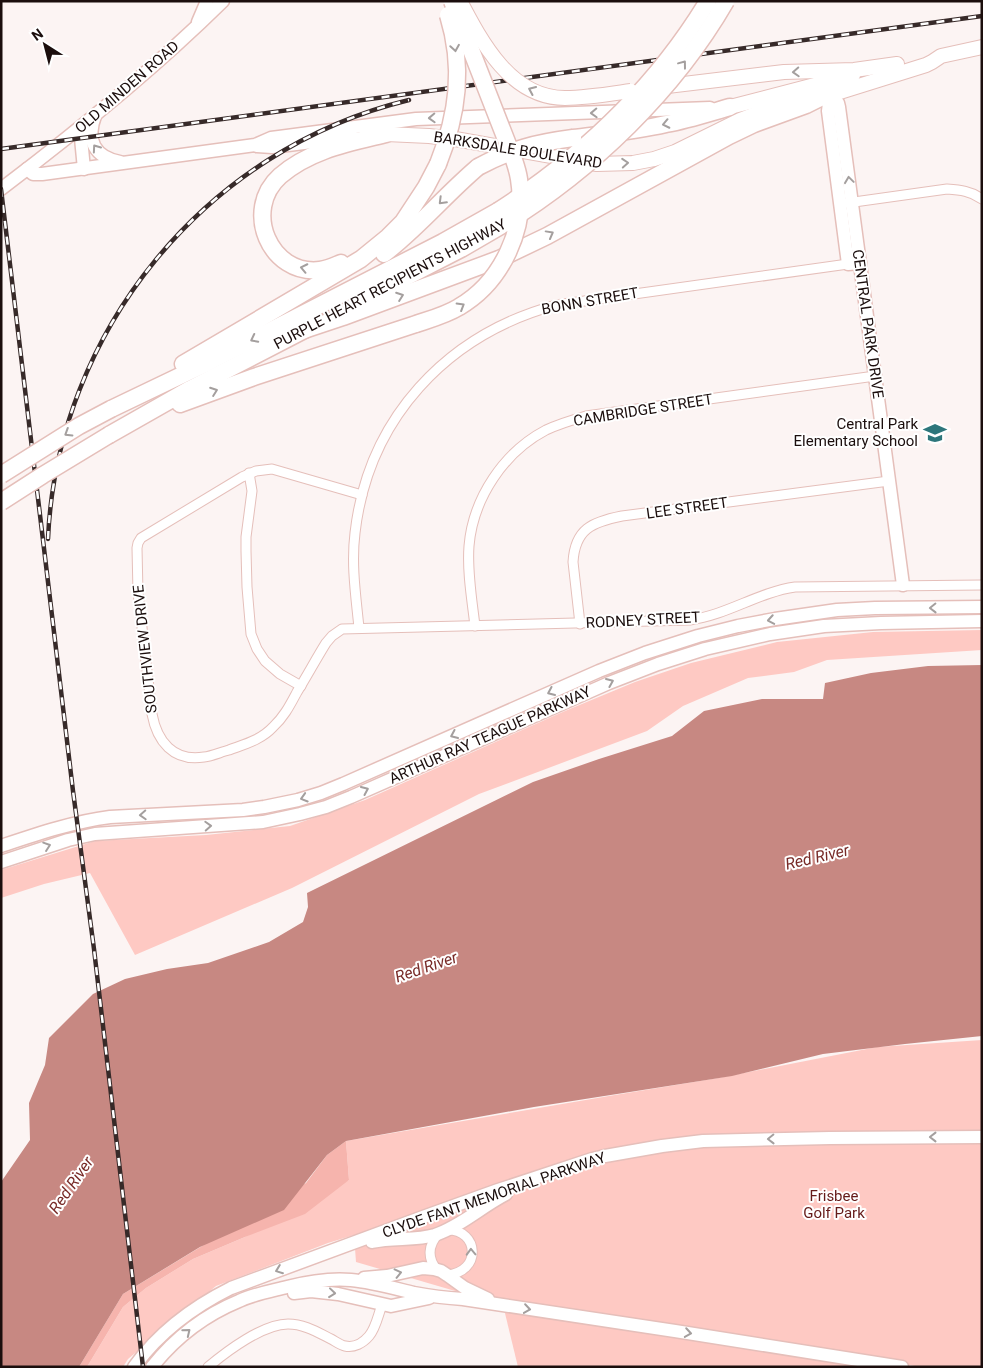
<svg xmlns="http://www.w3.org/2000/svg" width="983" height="1368" font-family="Roboto,sans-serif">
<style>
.green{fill:#fec9c3}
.forest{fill:#f6b4ad}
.water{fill:#c78882}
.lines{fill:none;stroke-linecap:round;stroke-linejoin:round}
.street-casing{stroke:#e5bfba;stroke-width:11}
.secondary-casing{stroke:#e5bfba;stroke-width:15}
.primary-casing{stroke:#e5bfba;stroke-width:16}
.highway-casing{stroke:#e5bfba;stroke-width:19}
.street{stroke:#fff;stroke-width:9}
.secondary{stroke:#fff;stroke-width:12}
.primary{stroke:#fff;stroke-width:14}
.highway{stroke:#fff;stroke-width:16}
.rail-casing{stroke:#372a29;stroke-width:4.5}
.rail{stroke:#fff;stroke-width:2.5;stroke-dasharray:8;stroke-linecap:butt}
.primary-bridge-casing{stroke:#e5bfba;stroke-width:16;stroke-linecap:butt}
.highway-bridge-casing{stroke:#e5bfba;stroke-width:19;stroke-linecap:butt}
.primary-bridge{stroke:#fff;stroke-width:14}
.highway-bridge{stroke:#fff;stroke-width:16}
.oneway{stroke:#a49f9e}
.labels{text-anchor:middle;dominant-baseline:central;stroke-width:4;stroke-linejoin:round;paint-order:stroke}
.street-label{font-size:15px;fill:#1b0e0d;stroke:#fff}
.poi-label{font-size:15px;fill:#1b0e0d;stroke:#fff;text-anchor:end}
.park-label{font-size:15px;fill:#661b19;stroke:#fff}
.water-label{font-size:16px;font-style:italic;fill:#782b28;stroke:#fff}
</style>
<rect width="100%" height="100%" fill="#fcf4f3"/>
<g class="green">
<path d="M 982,630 L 982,650 L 827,660 L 794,672 L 748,678 L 683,706 L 647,731 L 479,794 L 292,888 L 135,955 L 90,873 L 44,884 L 1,898 L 1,870 L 95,841 L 206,835 L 290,826 L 365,800 L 565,711 L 635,682 L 691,663 L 777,642 L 873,632 Z"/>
<path d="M 982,1040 L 982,1367 L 921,1367 L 462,1293 L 356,1262 L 354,1235 L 328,1243 L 216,1286 L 128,1359 L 123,1367 L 87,1367 L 123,1307 L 146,1288 L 193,1259 L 245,1237 L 349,1180 L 346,1141 L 609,1096 L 718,1078 L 877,1047 Z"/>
<path d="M 503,1305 L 873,1367 L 518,1367 Z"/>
</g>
<path class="forest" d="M 346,1141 L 349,1180 L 305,1214 L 245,1237 L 193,1259 L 146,1288 L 123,1307 L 87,1367 L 79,1367 L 123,1294 L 306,1183 L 327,1155 Z"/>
<path class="water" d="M 982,665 L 982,1036 L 905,1044 L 823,1054 L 732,1076 L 534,1107 L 346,1141 L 327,1155 L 284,1210 L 200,1247 L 123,1294 L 79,1367 L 1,1367 L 1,1182 L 30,1140 L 29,1103 L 45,1065 L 49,1038 L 93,994 L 125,979 L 167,969 L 208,963 L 269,942 L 303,922 L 308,907 L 307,893 L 533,782 L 599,759 L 672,736 L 704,711 L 762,699 L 823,699 L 825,683 L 871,673 L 928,666 Z"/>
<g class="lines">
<defs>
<g id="street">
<path d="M 847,203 L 947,189 C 960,190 971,191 982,199"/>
<path d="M 249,473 L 252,491 L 246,537 L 246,551 L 247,587 L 251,634 L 257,649 L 265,661 L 280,674 L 301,686"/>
<path d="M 362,495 L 272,469 L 256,471 L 242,477 L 141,538 L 138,543 L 137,548 L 138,593 L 152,714 C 157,741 173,762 204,757 C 212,756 221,752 229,750 C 245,744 261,740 273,727 C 284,717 290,705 297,692 C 307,676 316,659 326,643 L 332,636 L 342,629 L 690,620 C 727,615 759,592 795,587 L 982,585"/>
<path d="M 580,624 L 573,562 C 575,529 592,522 622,516 L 889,481"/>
<path d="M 475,626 C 472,600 467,572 469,546 C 473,498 504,452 546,430 C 559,424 572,420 586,416 L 875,376"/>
<path d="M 359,628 C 356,597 351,565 355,533 C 368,419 446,335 556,305 L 848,264"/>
<path d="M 437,1270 C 427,1258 428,1245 439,1233"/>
<path d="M 447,1275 C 482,1272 479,1230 448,1230"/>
<path d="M 208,1367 C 227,1351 263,1324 288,1324 C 304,1324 317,1332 331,1339 C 335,1341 340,1345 345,1346 C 354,1348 363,1343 369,1336 C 376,1328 378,1315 382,1305"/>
</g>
<g id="secondary">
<path d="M 198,22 L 207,1"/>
<path d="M 829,89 L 830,95 L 828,111 L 848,264 L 860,263"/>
<path d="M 830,95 L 838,103 L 839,107 L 903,585"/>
<path d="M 95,116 C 86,140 94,157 120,162"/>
<path d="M 80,128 L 84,169"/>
<path d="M 257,146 L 272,147 L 352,137"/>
<path d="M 27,169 L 33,174 L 42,174 L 255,145 L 271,138 L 279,137 L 416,119 L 710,108"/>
<path d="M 1,189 C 79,130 154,69 223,1"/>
<path d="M 1,846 C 37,834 72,822 110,817 L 243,810 L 264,807 L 298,800 L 321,793 L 343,784 L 599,671 L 645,653 L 698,636 L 738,626 L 775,619 L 837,610 L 875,608 L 982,607"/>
<path d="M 1,862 L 68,840 L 95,834 L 263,822 L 300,814 L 326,807 L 351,797 L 609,683 L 658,664 L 705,649 L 770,634 L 824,626 L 881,623 L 982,621"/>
<path d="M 372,1242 C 393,1237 415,1241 435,1235 C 461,1226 481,1207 506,1194"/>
<path d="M 364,1278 L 387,1276 L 423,1268 L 434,1269 L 441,1271 L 447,1275 L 465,1288 L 488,1299"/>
<path d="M 294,1293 L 311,1291 L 338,1294 L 391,1306 L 429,1298"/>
<path d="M 134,1367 C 159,1332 193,1307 231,1288 L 423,1217 L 498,1190 L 592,1159 L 605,1156 L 662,1146 L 703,1141 L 830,1138 L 982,1137"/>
<path d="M 152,1367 C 175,1338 205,1315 239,1301 C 254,1294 271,1291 287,1287 C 307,1282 330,1278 351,1280 C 372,1282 393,1288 414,1293 C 430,1296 447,1298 463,1299 L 675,1331 L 902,1367"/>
</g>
<g id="primary">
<path d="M 659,87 L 784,72 L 854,70 L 897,64"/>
<path d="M 730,107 L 853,75"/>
<path d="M 386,134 L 429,136 L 455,139 L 597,164 L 633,163 L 654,159 L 675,152 L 740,120 L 766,110 L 830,95 L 926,65 L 932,62 L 941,56 L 982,47"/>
</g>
<g id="highway">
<path d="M 573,138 C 604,134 636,131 666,124 C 688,120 709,113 730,107"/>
<path d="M 384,254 C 418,228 445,195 478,167"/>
<path d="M 341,263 C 334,266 328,269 320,270 C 270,276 242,210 280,176 C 310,150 349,143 386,134"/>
<path d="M 356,303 L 461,249 L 504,224"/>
<path d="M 304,330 L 343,317 L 499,259 L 547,236 L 729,136 L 754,124 L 806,105 L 820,98"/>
<path d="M 183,364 L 361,259 L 388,237 L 403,222 L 426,187 L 438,164"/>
<path d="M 180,404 L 254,377 L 416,324"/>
<path d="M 111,409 L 207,363 L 443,242 L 498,211"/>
<path d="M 109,435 L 190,389 L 314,325"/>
</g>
</defs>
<use href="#street" class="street-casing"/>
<use href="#secondary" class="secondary-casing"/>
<use href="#primary" class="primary-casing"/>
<use href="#highway" class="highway-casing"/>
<use href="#street" class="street"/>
<use href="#secondary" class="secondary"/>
<use href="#primary" class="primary"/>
<use href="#highway" class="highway"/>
<defs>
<g id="rail">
<path d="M 1,149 L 982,16"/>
<path d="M 1,189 L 73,791 L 94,949 L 143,1367"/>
<path d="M 48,539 C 57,331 206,149 409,100"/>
</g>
</defs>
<use href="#rail" class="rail-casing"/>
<use href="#rail" class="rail"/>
<defs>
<path id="primary-bridge" d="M 460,1 C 482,43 511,98 565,98 C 587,98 610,94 631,91"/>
<g id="highway-bridge">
<path d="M 438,164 C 458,114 464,67 448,15"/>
<path d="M 478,167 C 512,149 535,143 573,138"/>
<path d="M 498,211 C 582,157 656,87 708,1"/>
<path d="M 504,224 C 592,170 674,91 726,1"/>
<path d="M 416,324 C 431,319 446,315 459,307 C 502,282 527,228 519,179 C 518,172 516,166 514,160 L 452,1"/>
<path d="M 1,475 L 79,426 L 111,409"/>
<path d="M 1,502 L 43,475 L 109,435"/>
</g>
</defs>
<use href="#primary-bridge" class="primary-bridge-casing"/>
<use href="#highway-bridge" class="highway-bridge-casing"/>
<use href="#primary-bridge" class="primary-bridge"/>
<use href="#highway-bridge" class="highway-bridge"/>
</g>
<defs><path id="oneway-chevron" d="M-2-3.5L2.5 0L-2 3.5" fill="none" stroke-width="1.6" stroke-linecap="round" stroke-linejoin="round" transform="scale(1.25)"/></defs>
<g class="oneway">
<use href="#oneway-chevron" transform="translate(455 48) rotate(81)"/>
<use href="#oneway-chevron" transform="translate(683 64) rotate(-53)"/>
<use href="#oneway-chevron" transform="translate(796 72) rotate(177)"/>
<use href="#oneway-chevron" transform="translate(532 90) rotate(-156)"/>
<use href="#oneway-chevron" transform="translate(594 113) rotate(178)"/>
<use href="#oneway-chevron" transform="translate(432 118) rotate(178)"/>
<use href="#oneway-chevron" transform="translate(666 124) rotate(168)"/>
<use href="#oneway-chevron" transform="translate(96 148) rotate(-125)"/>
<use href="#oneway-chevron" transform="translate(625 163) rotate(-4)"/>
<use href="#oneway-chevron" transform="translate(849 180) rotate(-98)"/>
<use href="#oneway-chevron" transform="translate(442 201) rotate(135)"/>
<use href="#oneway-chevron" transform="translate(550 234) rotate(-29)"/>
<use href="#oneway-chevron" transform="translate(304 268) rotate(-168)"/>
<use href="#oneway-chevron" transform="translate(400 296) rotate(-20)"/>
<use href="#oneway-chevron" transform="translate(461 306) rotate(-31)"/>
<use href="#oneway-chevron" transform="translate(254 339) rotate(153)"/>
<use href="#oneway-chevron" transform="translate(214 391) rotate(-20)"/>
<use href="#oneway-chevron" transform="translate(68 433) rotate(148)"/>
<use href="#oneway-chevron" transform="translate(933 608) rotate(179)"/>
<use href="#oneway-chevron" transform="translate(771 620) rotate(170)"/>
<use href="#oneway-chevron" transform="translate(610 682) rotate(-23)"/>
<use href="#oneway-chevron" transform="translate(551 692) rotate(156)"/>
<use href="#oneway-chevron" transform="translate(454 735) rotate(156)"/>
<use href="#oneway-chevron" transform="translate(365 790) rotate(-24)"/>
<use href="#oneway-chevron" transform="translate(304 798) rotate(163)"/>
<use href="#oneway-chevron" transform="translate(143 815) rotate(177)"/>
<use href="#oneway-chevron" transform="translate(208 826) rotate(-3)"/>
<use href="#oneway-chevron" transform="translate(47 846) rotate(-19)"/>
<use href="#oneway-chevron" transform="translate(933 1137) rotate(180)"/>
<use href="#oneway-chevron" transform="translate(771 1139) rotate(179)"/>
<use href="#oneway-chevron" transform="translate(471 1252) rotate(-92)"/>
<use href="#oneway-chevron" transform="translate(279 1270) rotate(159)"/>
<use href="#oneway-chevron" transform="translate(398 1273) rotate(-13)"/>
<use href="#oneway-chevron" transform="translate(332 1293) rotate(6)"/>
<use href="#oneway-chevron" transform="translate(527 1309) rotate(8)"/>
<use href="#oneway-chevron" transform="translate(187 1332) rotate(-39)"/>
<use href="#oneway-chevron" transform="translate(688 1333) rotate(9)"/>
</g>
<defs>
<symbol id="school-bare" viewBox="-9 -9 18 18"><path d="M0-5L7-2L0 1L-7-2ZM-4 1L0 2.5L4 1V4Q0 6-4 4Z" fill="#2d767b" stroke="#fff" stroke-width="2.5" paint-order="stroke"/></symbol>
</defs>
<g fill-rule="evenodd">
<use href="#school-bare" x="919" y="417" width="32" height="32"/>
</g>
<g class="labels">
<g class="street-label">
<text transform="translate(127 87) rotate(-41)">OLD MINDEN ROAD</text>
<text transform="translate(518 150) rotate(9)">BARKSDALE BOULEVARD</text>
<text transform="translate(390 284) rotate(-28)">PURPLE HEART RECIPIENTS HIGHWAY</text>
<text transform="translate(590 301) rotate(-10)">BONN STREET</text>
<text transform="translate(868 324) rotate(82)">CENTRAL PARK DRIVE</text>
<text transform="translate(643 410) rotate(-9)">CAMBRIDGE STREET</text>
<text transform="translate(687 508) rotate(-8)">LEE STREET</text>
<text transform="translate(643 620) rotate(-3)">RODNEY STREET</text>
<text transform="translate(145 649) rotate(-96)">SOUTHVIEW DRIVE</text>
<text transform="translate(490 735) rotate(-24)">ARTHUR RAY TEAGUE PARKWAY</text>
<text transform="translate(494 1195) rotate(-19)">CLYDE FANT MEMORIAL PARKWAY</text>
</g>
<g class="poi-label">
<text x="918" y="424">Central Park<tspan x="918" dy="17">Elementary School</tspan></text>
</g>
<g class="park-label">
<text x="834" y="1196">Frisbee<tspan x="834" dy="17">Golf Park</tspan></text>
</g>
<g class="water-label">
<text transform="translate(817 857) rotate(-13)">Red River</text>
<text transform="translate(426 967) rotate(-19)">Red River</text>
<text transform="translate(71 1185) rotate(-55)">Red River</text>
</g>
</g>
<rect width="983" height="1368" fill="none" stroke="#1b0e0d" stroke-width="5"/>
<g transform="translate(45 45) rotate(324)" stroke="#ffffff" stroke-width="4" paint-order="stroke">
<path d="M0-4L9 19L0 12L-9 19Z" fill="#1b0e0d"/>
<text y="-8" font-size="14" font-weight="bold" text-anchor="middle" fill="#1b0e0d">N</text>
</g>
</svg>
